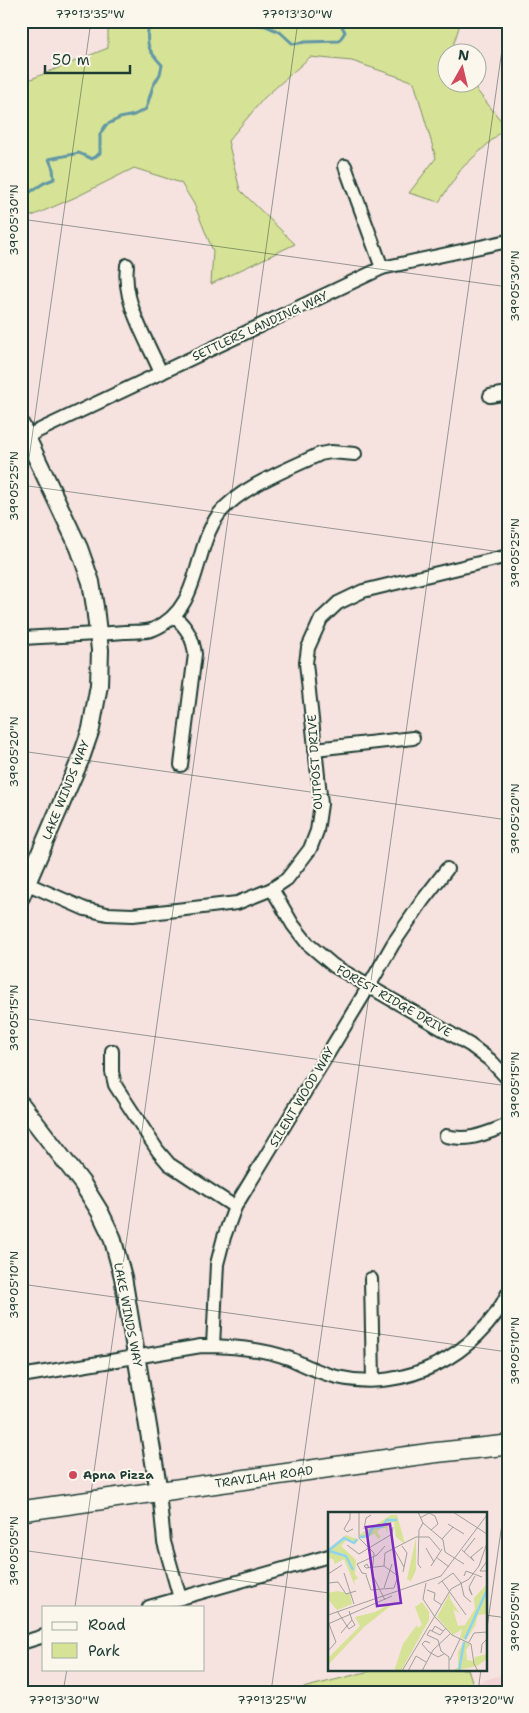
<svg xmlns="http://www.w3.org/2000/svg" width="529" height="1713" font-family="'Shantell Sans',sans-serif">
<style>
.built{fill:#f2d3d6}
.green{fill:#d6e295;stroke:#7a9064}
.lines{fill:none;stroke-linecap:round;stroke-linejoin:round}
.stream{stroke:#6297a5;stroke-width:3}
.minor-casing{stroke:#1f3d34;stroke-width:16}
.tertiary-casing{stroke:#1f3d34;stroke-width:20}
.secondary-casing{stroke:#1f3d34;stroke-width:22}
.minor{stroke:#fbf7ec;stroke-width:12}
.tertiary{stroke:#fbf7ec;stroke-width:16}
.secondary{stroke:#fbf7ec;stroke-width:19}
.ticks{fill:none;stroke:#1f3d34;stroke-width:1;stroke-opacity:0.45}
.poi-dot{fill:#d1495b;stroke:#fbf7ec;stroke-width:2}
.labels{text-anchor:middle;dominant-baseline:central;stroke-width:4;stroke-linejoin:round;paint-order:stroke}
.street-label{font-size:12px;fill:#1f3d34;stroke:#fbf7ec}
.poi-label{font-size:12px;font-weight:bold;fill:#1f3d34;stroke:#fbf7ec;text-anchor:start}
.inset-river{fill:none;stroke:#8fd3f0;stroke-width:2.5}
.inset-road{fill:none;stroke:#a0a09b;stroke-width:1}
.view{fill:#7b2cbf;fill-opacity:0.15;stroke:#7b2cbf;stroke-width:2.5}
.inset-edge{fill:none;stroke:#1f3d34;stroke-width:2.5}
.neatline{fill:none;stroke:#1f3d34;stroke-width:2}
.ticks-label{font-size:12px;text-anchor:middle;fill:#1f3d34}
</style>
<rect width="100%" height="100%" fill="#f6e2df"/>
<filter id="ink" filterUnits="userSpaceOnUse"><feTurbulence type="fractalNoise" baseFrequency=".02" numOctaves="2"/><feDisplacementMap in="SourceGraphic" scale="10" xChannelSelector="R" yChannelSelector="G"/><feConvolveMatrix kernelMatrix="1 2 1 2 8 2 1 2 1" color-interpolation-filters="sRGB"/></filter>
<g filter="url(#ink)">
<path class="built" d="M 508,1673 L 508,1692 L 405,1692 L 473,1684 Z"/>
<g class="green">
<path d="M 108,21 L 461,21 L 451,52 L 446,52 L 446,82 L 471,83 L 506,127 L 462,168 L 439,202 L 409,193 L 436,158 L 414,82 L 352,61 L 310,57 L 264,98 L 228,141 L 240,190 L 295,244 L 211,284 L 213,251 L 194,204 L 181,183 L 134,168 L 76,197 L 32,216 L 21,216 L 21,83 L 108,48 Z"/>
<path d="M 378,1669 L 468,1669 L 473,1684 L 405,1692 L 287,1692 Z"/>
</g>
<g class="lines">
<g class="stream">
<path d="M 236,21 L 266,26 L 280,32 L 293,44 L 305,42 L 339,41 L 345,32 L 339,21"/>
<path d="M 21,198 L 44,183 L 54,179 L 53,169 L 49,159 L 79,153 L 92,159 L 100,153 L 100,134 L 106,125 L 120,118 L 134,115 L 146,109 L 153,86 L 160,74 L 162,65 C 150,52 146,47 148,30 L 159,21"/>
</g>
<defs>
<g id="minor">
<path d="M 345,166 L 382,268"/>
<path d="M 127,265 C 122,302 147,340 161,373"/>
<path d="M 490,396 L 508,393"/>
<path d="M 21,439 L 382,268 L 508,241"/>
<path d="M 175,617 C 187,628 193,638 195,654 L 181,765"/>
<path d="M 21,638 C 55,636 90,635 124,632 C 133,631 146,633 154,629 C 202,608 192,551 219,514 C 240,487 289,469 320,454 L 331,452 L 355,454"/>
<path d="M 315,749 L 413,738"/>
<path d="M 21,881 L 85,909 L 107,914 L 133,915 L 237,903 L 272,889 L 287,879 L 310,849 L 317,831 L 321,804 L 306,663 L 308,648 L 321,619 L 338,603 L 363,591 L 508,556"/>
<path d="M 272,889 L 293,925 L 308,944 L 334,966 L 470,1045 L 490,1060 L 508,1079"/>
<path d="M 112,1051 L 112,1072 L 115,1085 L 158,1151 L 169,1164 L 235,1207"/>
<path d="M 446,1136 C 470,1142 486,1133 508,1125"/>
<path d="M 371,1279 L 373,1380"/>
<path d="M 213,1346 L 217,1264 L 224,1237 L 235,1207 L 369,986 L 393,944 L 423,900 L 447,869"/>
<path d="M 21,1376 L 201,1346 C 231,1346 262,1348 291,1359 C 306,1366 320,1373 337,1377 C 405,1393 478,1355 508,1293"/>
<path d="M 159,1492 L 164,1542 L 180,1598"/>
<path d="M 149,1607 L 329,1556"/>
<path d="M 21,1643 L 44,1636"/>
</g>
<g id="tertiary">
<path d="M 21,425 L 79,548 L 91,582 L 95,607 L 100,650 L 99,685 L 91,729 L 81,758 L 21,897"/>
<path d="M 21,1104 L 82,1183 L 100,1212 L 112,1237 L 123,1277 L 159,1492"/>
</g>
<path id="secondary" d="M 21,1511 L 432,1453 L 508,1445"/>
</defs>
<use href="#minor" class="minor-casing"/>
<use href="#tertiary" class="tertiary-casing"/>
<use href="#secondary" class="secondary-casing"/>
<use href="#minor" class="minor"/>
<use href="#tertiary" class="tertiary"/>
<use href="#secondary" class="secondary"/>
</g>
</g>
<path class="ticks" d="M 21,219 L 508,287M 21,485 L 508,553M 21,515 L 91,21M 21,751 L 508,820M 21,1018 L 508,1086M 21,1284 L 508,1352M 21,1550 L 329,1593M 75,1607 L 298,21M 485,1615 L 508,1618M 485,1642 L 508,1482M 63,1692 L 67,1669M 271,1692 L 506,21M 478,1692 L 481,1669"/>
<circle class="poi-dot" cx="73" cy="1475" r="5"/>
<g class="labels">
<g class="street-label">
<text transform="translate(260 326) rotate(-25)">SETTLERS LANDING WAY</text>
<text transform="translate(315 762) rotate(-94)">OUTPOST DRIVE</text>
<text transform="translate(66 790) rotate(-68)">LAKE WINDS WAY</text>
<text transform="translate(394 1001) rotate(30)">FOREST RIDGE DRIVE</text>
<text transform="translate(302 1097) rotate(-59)">SILENT WOOD WAY</text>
<text transform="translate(128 1315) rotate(79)">LAKE WINDS WAY</text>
<text transform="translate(264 1477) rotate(-8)">TRAVILAH ROAD</text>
</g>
<g class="poi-label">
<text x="83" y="1475">Apna Pizza</text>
</g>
</g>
<g transform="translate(328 1512)">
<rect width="159" height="159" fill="#f6e2df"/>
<path d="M 63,3 L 69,3 L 77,32 L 68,25 L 66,10 L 60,11 L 59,22 L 58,16 L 53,16 L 49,20 L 53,25 L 50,27 L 47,22 L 34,27 L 31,23 ZM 18,23 L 31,28 L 27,32 L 18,28 L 13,34 L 28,48 L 27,62 L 30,66 L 26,69 L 27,74 L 16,47 L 7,52 L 5,47 L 0,46 L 0,37 ZM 88,26 L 88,58 L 83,69 L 79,67 ZM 159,72 L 159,102 L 150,103 L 147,114 L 138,128 L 132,126 L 134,117 L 125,123 L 109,105 L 122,81 L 122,87 L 132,102 L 125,97 L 130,114 L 137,113 L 147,97 L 146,86 ZM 10,79 L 22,82 L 24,92 L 9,98 L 0,87 L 0,81 ZM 70,88 L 36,115 L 0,153 L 0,146 L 32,114 L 27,105 L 47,100 ZM 94,90 L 101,100 L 101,108 L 73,159 L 66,159 L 75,132 L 89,113 L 90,116 L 94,113 L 87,95 ZM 136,129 L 142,132 L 138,138 L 139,148 L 146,149 L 147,145 L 159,142 L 159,147 L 149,154 L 124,159 L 130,155 L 130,140 Z" fill="#d6e295"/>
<path class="inset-river" d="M 32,25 L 40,24 L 45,15 L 54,15 L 59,8 L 69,8M 0,39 L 16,26 L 26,31 L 29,27M 1,39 L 18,44 L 25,58M 137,127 L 159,78M 131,159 L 136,130"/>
<path class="inset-road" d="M 22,0 L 22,7 L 16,17 L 19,20 L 25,17M 31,0 L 31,26 L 46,41 L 44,62 L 57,88M 90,0 L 95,11 L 115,28 L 117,40 L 136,52M 125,0 L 159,22M 92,6 L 101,1 L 107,4 L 110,12 L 103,18M 120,12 L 136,22M 36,17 L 38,6 L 43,3M 114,27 L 125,15M 19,33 L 31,42 L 64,22 L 65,15M 74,34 L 79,41 L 75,60M 98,36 L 106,50M 66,37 L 76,55M 134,38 L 146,49 L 143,45M 136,40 L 147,26M 108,45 L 121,55M 143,45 L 155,35M 159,49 L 152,59 L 159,59M 103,54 L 114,37M 41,56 L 39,52 L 36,54 L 38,56 L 56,54 L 57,41 L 88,25 L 101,25 L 112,38M 93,56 L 90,52 L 91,18 L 95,11M 16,61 L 26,92M 0,62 L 14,53M 39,62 L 34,61 L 29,52 L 49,43 L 57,34M 38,63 L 43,78 L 66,76 L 70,64 L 56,54M 136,64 L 138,59 L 154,65M 114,69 L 138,103M 0,71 L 10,70 L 18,82 L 28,79M 98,71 L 95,87 L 107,105M 110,72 L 125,61 L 133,71 L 136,84 L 143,90M 56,76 L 64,52M 141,77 L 144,83 L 141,75 L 147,64M 99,78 L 107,81 L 106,88 L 114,93M 9,99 L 21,117 L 27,113 L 24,108M 0,103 L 113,64 L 159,3M 107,105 L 124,123 L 143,132 L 146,152 L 150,159M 0,112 L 64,84M 118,116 L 112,123 L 102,118 L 99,123 L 110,128 L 113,139 L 121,145 L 121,159M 104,119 L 107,114 L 115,119M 13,121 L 24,108 L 21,99M 141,130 L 146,121 L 159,120M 102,131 L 97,129 L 94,132 L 101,140 L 110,145 L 116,142M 0,139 L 8,130 L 1,112M 153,141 L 154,132 L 159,127M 122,148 L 132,127M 74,159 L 123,77 L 141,67 L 151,54 L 159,31M 80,159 L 88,144 L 98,150M 94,159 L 105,138 L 122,122"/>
<path class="view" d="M 62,12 L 73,91 L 49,94 L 38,15 Z"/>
<rect width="159" height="159" class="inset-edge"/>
</g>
<rect width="529" height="1713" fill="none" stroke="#fbf7ec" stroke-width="55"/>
<rect x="42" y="1606" width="162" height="65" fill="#fbf7ec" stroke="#a3ada2"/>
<rect x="52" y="1622" width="25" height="8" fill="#fbf7ec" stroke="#a3ada2"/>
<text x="88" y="1630" font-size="15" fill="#1f3d34">Road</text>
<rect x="52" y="1643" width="25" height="15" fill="#d6e295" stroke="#a3ada2"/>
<text x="88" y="1656" font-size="15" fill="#1f3d34">Park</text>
<g transform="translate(462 68) rotate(8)"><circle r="24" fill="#fbf7ec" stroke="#a3ada2"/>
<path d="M0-4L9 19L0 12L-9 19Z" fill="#d1495b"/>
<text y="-8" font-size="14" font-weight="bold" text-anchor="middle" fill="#1f3d34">N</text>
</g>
<path d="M45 65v8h85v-8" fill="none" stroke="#1f3d34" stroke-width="2.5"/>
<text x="52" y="65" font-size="15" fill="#1f3d34" stroke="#fbf7ec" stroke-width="4" paint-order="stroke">50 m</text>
<rect x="28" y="28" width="474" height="1658" class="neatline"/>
<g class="ticks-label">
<text x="90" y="18">77°13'35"W</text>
<text x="297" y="18">77°13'30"W</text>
<text transform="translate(14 220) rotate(-90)" y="4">39°05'30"N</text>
<text transform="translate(515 286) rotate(-90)" y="4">39°05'30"N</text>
<text transform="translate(14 486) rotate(-90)" y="4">39°05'25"N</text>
<text transform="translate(515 553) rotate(-90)" y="4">39°05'25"N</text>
<text transform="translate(14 752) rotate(-90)" y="4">39°05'20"N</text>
<text transform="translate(515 819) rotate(-90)" y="4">39°05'20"N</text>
<text transform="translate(14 1018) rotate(-90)" y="4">39°05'15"N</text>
<text transform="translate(515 1085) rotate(-90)" y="4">39°05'15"N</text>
<text transform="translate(14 1285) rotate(-90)" y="4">39°05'10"N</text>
<text transform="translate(515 1351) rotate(-90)" y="4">39°05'10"N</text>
<text transform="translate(14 1551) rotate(-90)" y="4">39°05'05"N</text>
<text transform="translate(515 1617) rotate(-90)" y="4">39°05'05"N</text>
<text x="64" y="1704">77°13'30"W</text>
<text x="272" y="1704">77°13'25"W</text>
<text x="479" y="1704">77°13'20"W</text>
</g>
</svg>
